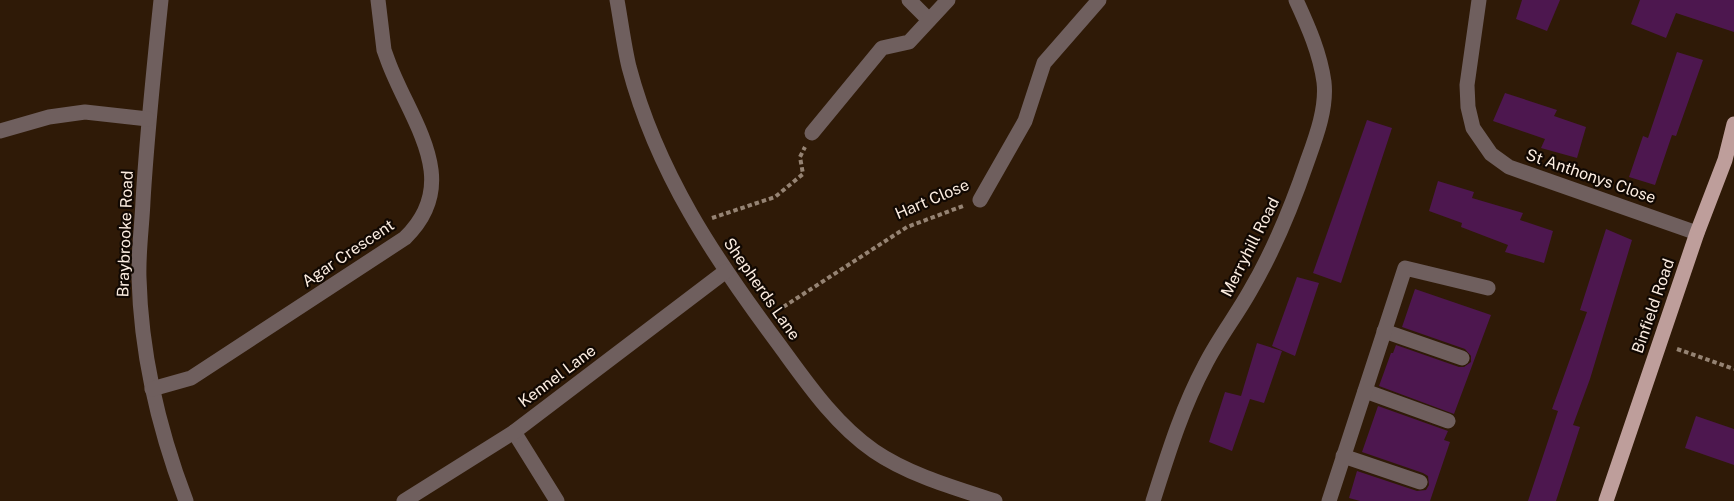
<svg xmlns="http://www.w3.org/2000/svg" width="1734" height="501" font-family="'Public Sans',sans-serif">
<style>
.building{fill:#4d174f}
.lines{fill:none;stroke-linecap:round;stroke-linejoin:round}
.path{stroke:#958373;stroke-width:4;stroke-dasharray:4.5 3;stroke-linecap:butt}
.minor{stroke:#6f5f5e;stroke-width:15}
.major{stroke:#be9e9b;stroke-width:15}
.labels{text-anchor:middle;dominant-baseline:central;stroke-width:4.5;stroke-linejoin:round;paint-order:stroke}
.street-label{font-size:16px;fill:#fcede1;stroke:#110802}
</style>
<rect width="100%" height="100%" fill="#2f1a07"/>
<g class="building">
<path d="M 1522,0 L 1560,0 L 1547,31 L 1516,19 Z"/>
<path d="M 1640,0 L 1734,0 L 1734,32 L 1676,13 L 1666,38 L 1631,24 Z"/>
<path d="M 1677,52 L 1703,60 L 1676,136 L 1672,135 L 1655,185 L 1629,177 L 1643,136 L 1648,138 Z"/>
<path d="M 1505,93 L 1557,110 L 1554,116 L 1586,127 L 1577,158 L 1541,148 L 1545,139 L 1493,121 Z"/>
<path d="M 1367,120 L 1392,128 L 1341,283 L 1313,273 Z"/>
<path d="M 1438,181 L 1474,192 L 1472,198 L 1523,213 L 1520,220 L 1553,231 L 1544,263 L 1505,252 L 1508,245 L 1461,227 L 1462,223 L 1429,211 Z"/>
<path d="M 1606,229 L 1632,240 L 1590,379 L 1573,425 L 1580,427 L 1556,501 L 1528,501 L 1558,411 L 1552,409 L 1587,312 L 1580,310 Z"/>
<path d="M 1297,277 L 1319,283 L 1295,356 L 1272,346 Z"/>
<path d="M 1415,289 L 1491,315 L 1454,414 L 1379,386 L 1391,353 L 1393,353 L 1396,345 L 1459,367 L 1464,367 L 1471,362 L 1471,356 L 1465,349 L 1402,327 Z"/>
<path d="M 1257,343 L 1282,351 L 1264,403 L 1250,399 L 1232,451 L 1209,442 L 1225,392 L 1241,396 Z"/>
<path d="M 1378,406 L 1448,431 L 1444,440 L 1450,442 L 1430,501 L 1360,501 L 1349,498 L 1357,471 L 1417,491 L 1426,490 L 1429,485 L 1428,476 L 1423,473 L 1362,452 Z"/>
<path d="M 1696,416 L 1734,429 L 1734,465 L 1685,448 Z"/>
</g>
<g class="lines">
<g class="path">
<path d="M 712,218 L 775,197 L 803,174 L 800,157 L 805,147"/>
<path d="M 777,311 L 907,227 L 963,206"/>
<path d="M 1677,349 L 1734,369"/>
</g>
<g class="minor">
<path d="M 161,0 C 154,67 147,133 143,201 C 142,226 138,253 139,278 C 141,355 159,430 186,501"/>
<path d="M 617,0 C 621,22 624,46 629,67 C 657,173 715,259 780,346 C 807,383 835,424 874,451 C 909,475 955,488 995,501"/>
<path d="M 909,0 L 929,20"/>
<path d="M 1479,0 L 1467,85 L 1468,107 L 1473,128 L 1491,154 L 1509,167 L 1697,233"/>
<path d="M 0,131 L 49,117 L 85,112 L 148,119"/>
<path d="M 812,133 L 882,48 L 909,42 L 948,0"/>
<path d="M 980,200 L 1025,121 L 1044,63 L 1099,0"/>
<path d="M 1384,331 L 1462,358"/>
<path d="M 152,389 L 191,378 L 405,238 C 464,181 410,121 388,61 L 384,50 L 378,0"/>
<path d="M 1365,391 L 1448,421"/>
<path d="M 514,432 L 557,501"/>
<path d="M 1343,456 L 1420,482"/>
<path d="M 404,501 L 514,432 L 726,271"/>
<path d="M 1153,501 C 1168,454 1182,408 1205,365 C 1218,339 1236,316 1250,291 C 1274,250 1292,206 1307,162 C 1316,137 1327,108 1324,82 C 1320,53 1308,26 1296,0"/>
<path d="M 1329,501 L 1405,268 L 1488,288"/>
</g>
<path class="major" d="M 1606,501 L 1697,233 L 1725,160 L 1734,124"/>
</g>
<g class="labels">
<g class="street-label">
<text transform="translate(1591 176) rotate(19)">St Anthonys Close</text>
<text transform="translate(932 199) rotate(-23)">Hart Close</text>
<text transform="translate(125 234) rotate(-88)">Braybrooke Road</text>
<text transform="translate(1250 247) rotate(-63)">Merryhill Road</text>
<text transform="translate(348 253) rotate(-34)">Agar Crescent</text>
<text transform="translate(762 289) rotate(55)">Shepherds Lane</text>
<text transform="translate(1653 306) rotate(-71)">Binfield Road</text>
<text transform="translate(557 376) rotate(-37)">Kennel Lane</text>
</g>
</g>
</svg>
